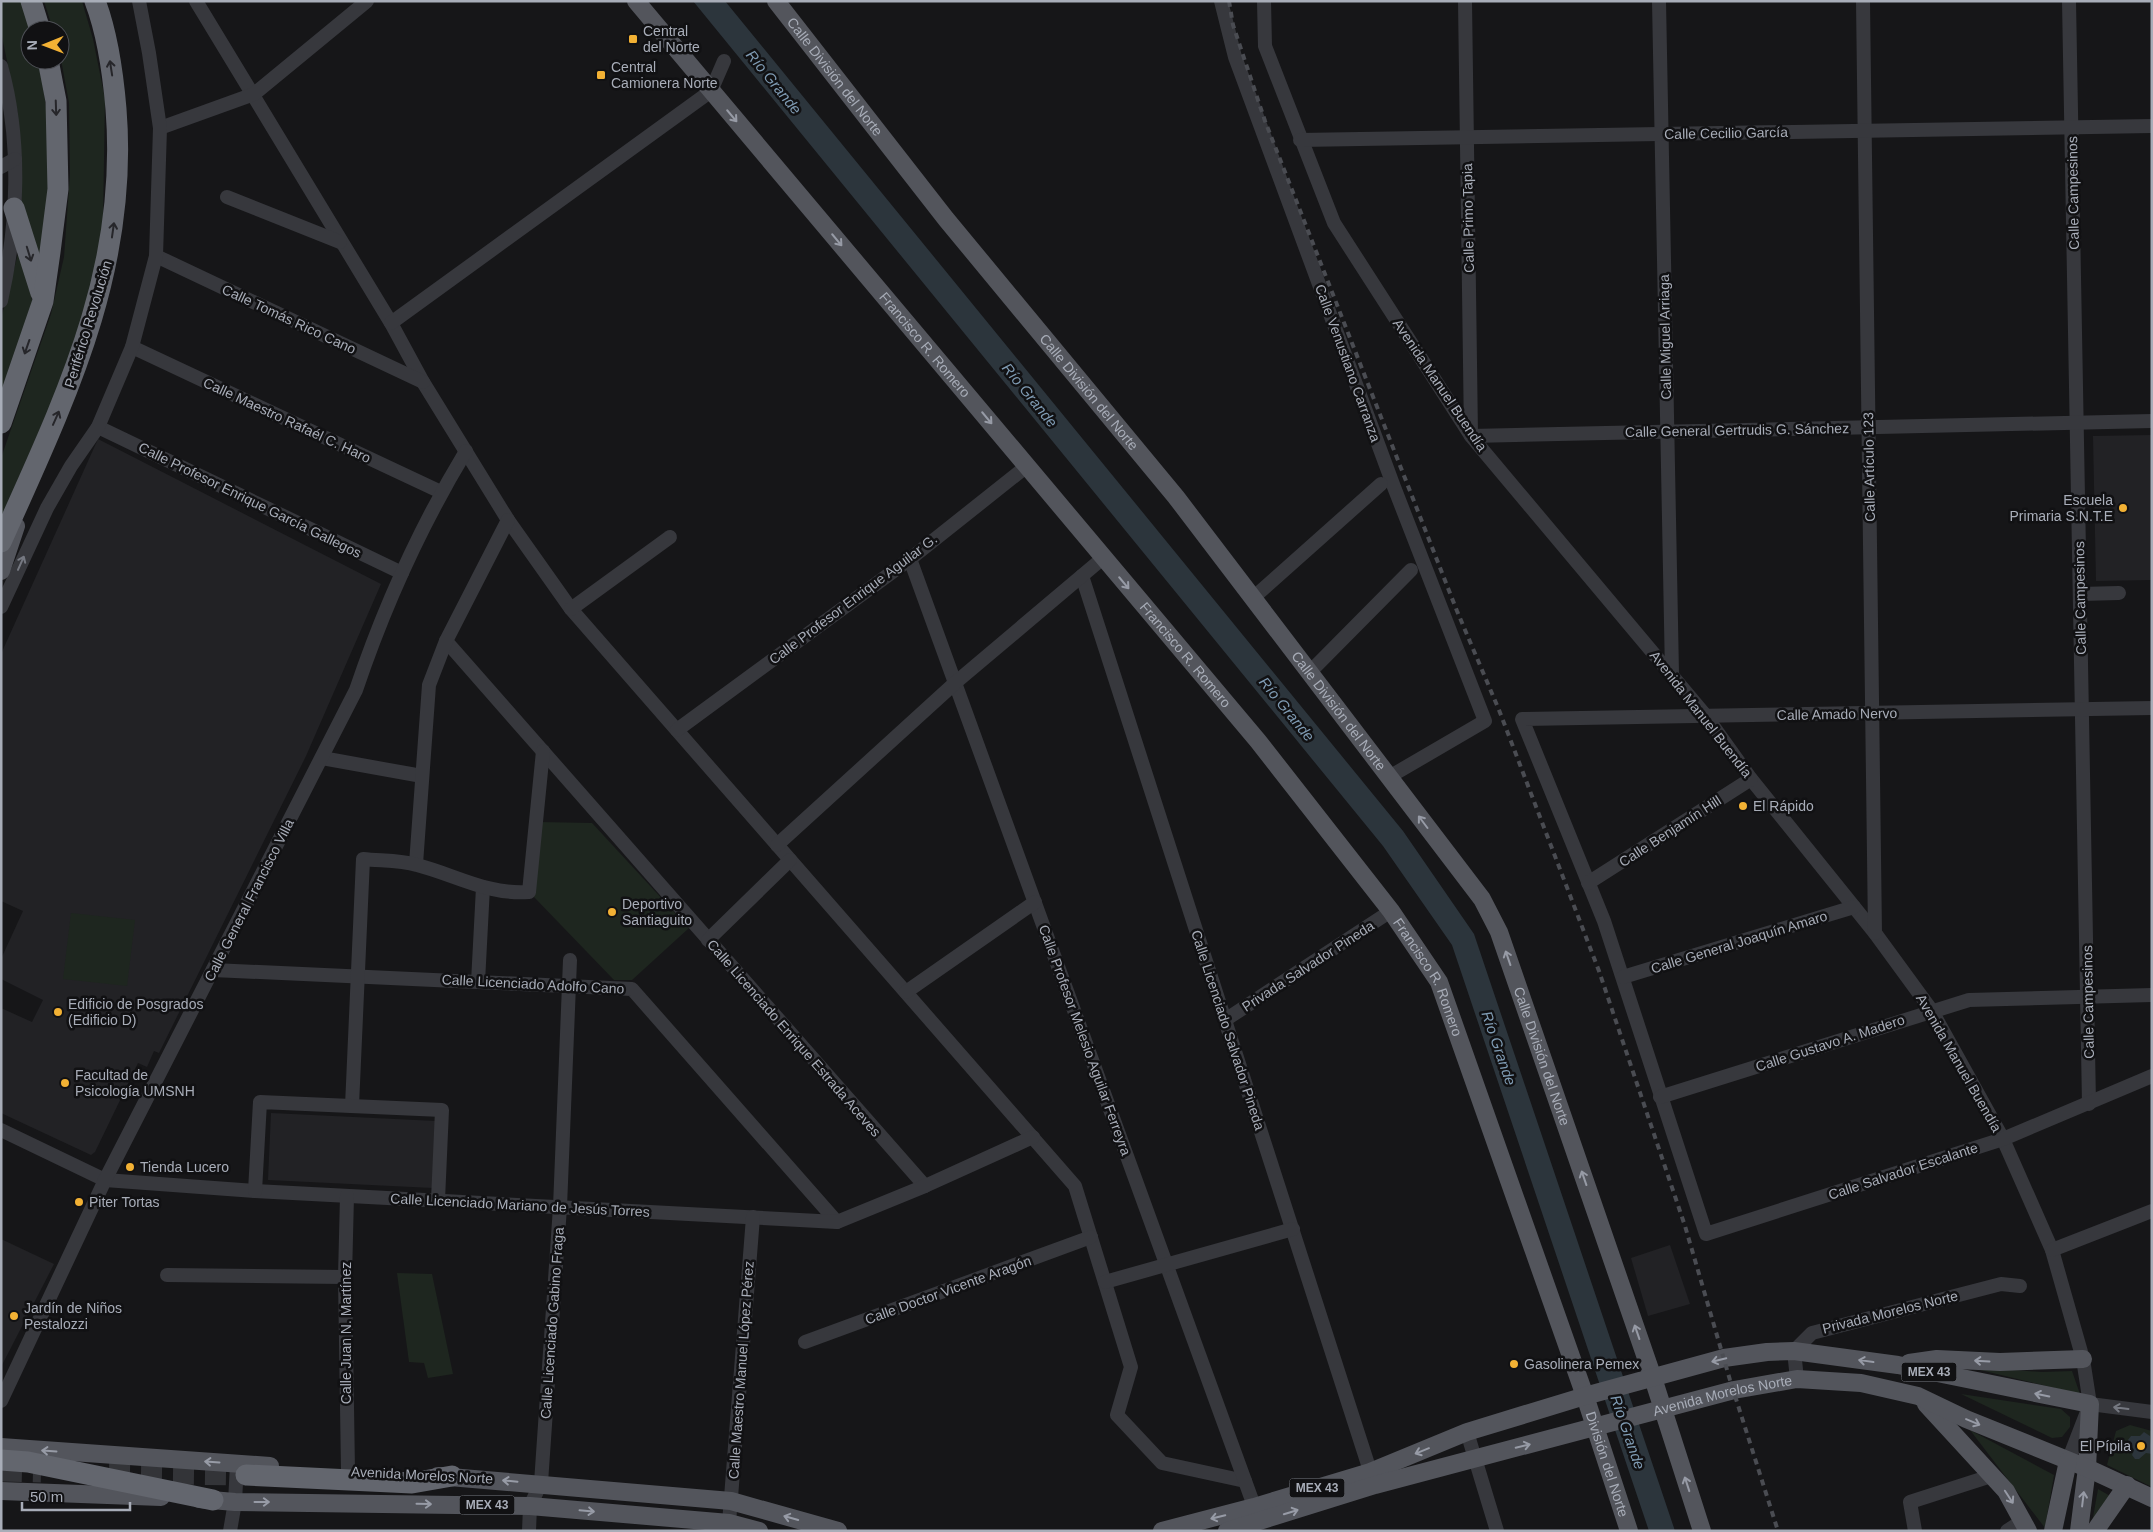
<svg xmlns="http://www.w3.org/2000/svg" width="2153" height="1532" font-family="Helvetica,sans-serif">
<style>
.built{fill:#222225}
.green{fill:#1e261f}
.water{fill:#2c353c}
.lines{fill:none;stroke-linecap:round;stroke-linejoin:round}
.highway-tunnel{stroke:#333438;stroke-width:21;stroke-dasharray:21 11;stroke-linecap:butt}
.minor{stroke:#37383d;stroke-width:14}
.major{stroke:#53555c;stroke-width:18}
.highway{stroke:#63666e;stroke-width:21}
.rail{stroke:#4a4c52;stroke-width:4;stroke-dasharray:6 5;stroke-linecap:butt}
.oneway{stroke:#26262a}
.oneway2{stroke:#979ba6}
.oneway3{stroke:#757881}
.poi-dot{fill:#f2b134;stroke:#111113;stroke-width:2}
.labels{text-anchor:middle;dominant-baseline:central;stroke-width:5;stroke-linejoin:round;paint-order:stroke}
.shield{fill:#111113;stroke:#7b7e86;stroke-width:1}
.shield-label{font-size:12px;font-weight:bold;fill:#a8adb8}
.poi-label{font-size:14px;fill:#a8adb8;stroke:#111113;text-anchor:start}
.street-label{font-size:14px;fill:#a8adb8;stroke:#111113}
.water-label{font-size:15px;font-style:italic;fill:#7f9bb3;stroke:#111113}
</style>
<rect width="100%" height="100%" fill="#161618"/>
<g class="built">
<path d="M 2152,435 L 2152,580 L 2096,581 L 2093,436 Z"/>
<path d="M 98,439 L 381,584 L 306,756 L 159,1053 L 154,1051 L 147,1067 L 138,1063 L 95,1152 L 91,1155 L 1,1113 L 1,1008 L 32,1022 L 43,1000 L 1,979 L 1,959 L 23,911 L 1,901 L 1,654 Z"/>
<path d="M 271,1113 L 436,1121 L 433,1188 L 268,1180 Z"/>
<path d="M 1,1239 L 54,1264 L 1,1367 Z"/>
<path d="M 1670,1245 L 1690,1304 L 1648,1316 L 1631,1258 Z"/>
</g>
<g class="green">
<path d="M 1,1 L 23,1 L 30,30 L 30,60 L 38,60 C 54,130 51,202 39,272 L 22,208 L 18,114 L 1,32 Z"/>
<path d="M 44,1 L 82,1 L 93,39 L 105,99 L 103,220 L 97,266 L 73,354 L 1,518 L 1,458 L 51,314 L 64,257 L 70,174 L 69,103 L 60,54 L 60,30 L 53,30 Z"/>
<path d="M 21,242 L 33,305 L 1,396 L 1,319 Z"/>
<path d="M 539,822 L 592,823 L 689,928 L 632,980 L 614,980 L 534,897 Z"/>
<path d="M 71,913 L 135,920 L 127,986 L 63,979 Z"/>
<path d="M 397,1273 L 432,1274 L 453,1374 L 428,1378 L 424,1363 L 409,1362 Z"/>
<path d="M 1968,1367 L 2042,1372 L 2072,1371 L 2080,1394 Z"/>
<path d="M 1961,1394 L 2061,1409 L 2070,1417 L 2070,1427 L 2062,1437 L 2052,1438 Z"/>
<path d="M 2130,1425 L 2152,1431 L 2152,1487 L 2107,1465 L 2116,1431 Z"/>
<path d="M 1970,1430 L 2054,1475 L 2045,1528 Z"/>
<path d="M 2098,1489 L 2112,1497 L 2092,1523 Z"/>
</g>
<g class="water">
<path d="M 693,1 L 725,1 L 1403,831 L 1474,934 L 1675,1531 L 1649,1531 L 1452,945 L 1383,846 Z"/>
<path d="M 2144,1432 L 2150,1436 L 2152,1454 L 2146,1453 L 2139,1459 L 2135,1459 L 2132,1455 L 2134,1450 L 2128,1440 L 2131,1436 L 2140,1436 Z"/>
</g>
<g class="lines">
<g class="highway-tunnel">
<path d="M 1,1471 L 41,1472"/>
<path d="M 109,1473 L 246,1475"/>
</g>
<g class="minor">
<path d="M 196,1 L 391,323 L 423,382 L 508,520 L 571,609 L 1075,1186 L 1131,1367 L 1117,1415 L 1162,1463 L 1245,1481"/>
<path d="M 1221,1 L 1235,57 L 1394,487 L 1485,721 L 1389,777"/>
<path d="M 1264,1 L 1265,46 L 1334,223 L 1471,436 L 1706,716 L 1751,779 L 1875,933 L 1932,1011 L 2003,1139 L 2052,1250 L 2083,1359 L 2090,1404 L 2068,1461"/>
<path d="M 1465,1 L 1471,435"/>
<path d="M 1659,1 L 1672,674"/>
<path d="M 1863,1 L 1875,933"/>
<path d="M 2069,1 L 2089,1104"/>
<path d="M 1,66 C 22,141 18,225 1,301"/>
<path d="M 160,128 L 254,94 L 367,1"/>
<path d="M 1300,140 L 2152,126"/>
<path d="M 1,167 L 15,159"/>
<path d="M 227,197 L 340,242"/>
<path d="M 156,256 L 423,382"/>
<path d="M 391,323 L 711,91 L 724,61"/>
<path d="M 132,347 L 441,492"/>
<path d="M 98,427 L 402,573"/>
<path d="M 1471,436 L 2152,421"/>
<path d="M 910,559 L 1257,1514"/>
<path d="M 1082,576 L 1373,1480"/>
<path d="M 2080,594 L 2119,593"/>
<path d="M 1253,598 L 1381,484"/>
<path d="M 1,607 L 47,508 L 71,466 L 98,427 L 132,347 L 156,256 L 160,128 L 149,53 L 139,1"/>
<path d="M 571,609 L 670,537"/>
<path d="M 446,641 L 925,1186"/>
<path d="M 1309,673 L 1411,570"/>
<path d="M 2152,708 L 1522,719 L 1604,921 L 1706,1234 L 2003,1139 L 2152,1076"/>
<path d="M 677,730 L 910,559 L 1027,466"/>
<path d="M 322,758 L 422,776"/>
<path d="M 777,845 L 955,683 L 1103,558"/>
<path d="M 416,864 L 429,685 L 446,641 L 508,520"/>
<path d="M 1588,883 L 1751,779"/>
<path d="M 708,940 L 790,860"/>
<path d="M 213,970 L 632,989 L 837,1222"/>
<path d="M 1623,977 L 1854,907"/>
<path d="M 478,982 L 483,887"/>
<path d="M 906,992 L 1035,902"/>
<path d="M 1225,1020 L 1391,911"/>
<path d="M 1660,1097 L 1969,1000 L 2152,995"/>
<path d="M 352,1106 L 363,859 C 381,861 400,860 417,865 C 456,875 487,895 529,892 L 543,751"/>
<path d="M 1,1130 L 105,1180 L 255,1191 L 837,1222 L 925,1186 L 1033,1137"/>
<path d="M 255,1191 L 260,1102 L 442,1110 L 438,1200"/>
<path d="M 347,1196 L 345,1277 L 348,1471"/>
<path d="M 2052,1250 L 2152,1211"/>
<path d="M 167,1275 L 345,1277"/>
<path d="M 1105,1282 L 1293,1229"/>
<path d="M 805,1342 L 1091,1237"/>
<path d="M 1797,1379 L 1794,1351 L 1812,1333 L 2001,1284 L 2020,1286"/>
<path d="M 1,1401 L 105,1180 L 356,690 C 384,607 420,527 466,451"/>
<path d="M 2090,1404 L 2152,1412"/>
<path d="M 1467,1432 L 1497,1531"/>
<path d="M 729,1523 L 753,1217"/>
<path d="M 230,1531 L 235,1502 L 237,1464"/>
<path d="M 529,1531 L 530,1506 L 541,1483 L 560,1207 L 570,960"/>
<path d="M 1915,1531 L 1910,1502 L 1991,1476"/>
<path d="M 2007,1531 L 2024,1520"/>
</g>
<g class="major">
<path id="s1" d="M 636,1 L 1258,741 L 1391,911 L 1439,982 L 1585,1396 L 1629,1531"/>
<path id="s2" d="M 776,1 L 946,219 L 1176,497 L 1482,899 L 1499,932 L 1653,1378 L 1702,1531"/>
<path d="M 1,571 L 16,526"/>
<path d="M 1909,1363 L 1937,1359 L 2000,1362 L 2083,1359"/>
<path d="M 1926,1404 L 2006,1491 L 2028,1531"/>
<path d="M 1,1447 L 270,1466"/>
<path d="M 438,1476 L 731,1501 L 838,1531"/>
<path d="M 1,1491 L 161,1497"/>
<path d="M 199,1499 L 235,1502 L 530,1506 L 729,1523 L 759,1531"/>
<path d="M 1162,1531 L 1254,1507 L 1370,1472 L 1467,1432 L 1585,1396 L 1724,1358 L 1767,1352 L 1794,1351 L 1898,1365 L 2090,1404 L 2087,1468 L 2079,1531"/>
<path id="s3" d="M 1227,1531 L 1375,1485 L 1734,1390 L 1797,1379 L 1861,1383 L 1918,1396 L 1966,1419 L 2087,1468 L 2152,1498"/>
<path d="M 2053,1531 L 2068,1461"/>
<path d="M 2095,1531 L 2127,1485"/>
</g>
<g class="highway">
<path d="M 31,1 L 40,30"/>
<path d="M 14,208 L 41,293"/>
<path d="M 1,423 L 43,301 L 50,252 L 58,189 L 56,101 L 48,60"/>
<path d="M 1,542 C 65,399 129,270 116,109 C 113,73 108,35 95,1"/>
<path d="M 1,1460 L 28,1462 L 213,1500"/>
<path d="M 246,1475 L 412,1483 L 452,1476"/>
</g>
<path class="rail" d="M 1229,1 L 1233,25 L 1265,121 L 1457,611 L 1499,710 L 1599,971 L 1685,1226 L 1730,1380 L 1778,1531"/>
</g>
<defs><path id="oneway-shaft" d="M-6 0H5M1.5-3L5.5 0L1.5 3" fill="none" stroke-width="1.6" stroke-linecap="round" stroke-linejoin="round" transform="scale(1.25)"/></defs>
<g class="oneway">
<use href="#oneway-shaft" transform="translate(111 68) rotate(-99)"/>
<use href="#oneway-shaft" transform="translate(56 108) rotate(88)"/>
<use href="#oneway-shaft" transform="translate(113 230) rotate(-82)"/>
<use href="#oneway-shaft" transform="translate(29 254) rotate(73)"/>
<use href="#oneway-shaft" transform="translate(27 347) rotate(109)"/>
<use href="#oneway-shaft" transform="translate(56 418) rotate(-66)"/>
</g>
<g class="oneway2">
<use href="#oneway-shaft" transform="translate(732 116) rotate(50)"/>
<use href="#oneway-shaft" transform="translate(837 240) rotate(50)"/>
<use href="#oneway-shaft" transform="translate(987 418) rotate(50)"/>
<use href="#oneway-shaft" transform="translate(1124 583) rotate(50)"/>
<use href="#oneway-shaft" transform="translate(1423 822) rotate(-127)"/>
<use href="#oneway-shaft" transform="translate(1508 958) rotate(-109)"/>
<use href="#oneway-shaft" transform="translate(1584 1178) rotate(-109)"/>
<use href="#oneway-shaft" transform="translate(1637 1332) rotate(-109)"/>
<use href="#oneway-shaft" transform="translate(1719 1360) rotate(166)"/>
<use href="#oneway-shaft" transform="translate(1866 1361) rotate(-172)"/>
<use href="#oneway-shaft" transform="translate(1982 1361) rotate(-177)"/>
<use href="#oneway-shaft" transform="translate(2042 1395) rotate(-168)"/>
<use href="#oneway-shaft" transform="translate(1973 1422) rotate(23)"/>
<use href="#oneway-shaft" transform="translate(1523 1446) rotate(-14)"/>
<use href="#oneway-shaft" transform="translate(49 1451) rotate(-176)"/>
<use href="#oneway-shaft" transform="translate(1422 1451) rotate(158)"/>
<use href="#oneway-shaft" transform="translate(212 1462) rotate(-176)"/>
<use href="#oneway-shaft" transform="translate(510 1481) rotate(-175)"/>
<use href="#oneway-shaft" transform="translate(1687 1484) rotate(-108)"/>
<use href="#oneway-shaft" transform="translate(2009 1497) rotate(57)"/>
<use href="#oneway-shaft" transform="translate(2083 1499) rotate(-83)"/>
<use href="#oneway-shaft" transform="translate(262 1502)"/>
<use href="#oneway-shaft" transform="translate(424 1504) rotate(1)"/>
<use href="#oneway-shaft" transform="translate(587 1511) rotate(5)"/>
<use href="#oneway-shaft" transform="translate(1291 1512) rotate(-17)"/>
<use href="#oneway-shaft" transform="translate(1218 1517) rotate(166)"/>
<use href="#oneway-shaft" transform="translate(791 1518) rotate(-164)"/>
</g>
<g class="oneway3">
<use href="#oneway-shaft" transform="translate(21 563) rotate(-66)"/>
<use href="#oneway-shaft" transform="translate(2121 1408) rotate(-173)"/>
</g>
<g class="poi-dot">
<rect x="628" y="34" width="10" height="10" rx="2.5"/>
<rect x="596" y="70" width="10" height="10" rx="2.5"/>
<circle cx="2123" cy="508" r="5"/>
<circle cx="1743" cy="806" r="5"/>
<circle cx="612" cy="912" r="5"/>
<circle cx="58" cy="1012" r="5"/>
<circle cx="65" cy="1083" r="5"/>
<circle cx="130" cy="1167" r="5"/>
<circle cx="79" cy="1202" r="5"/>
<circle cx="14" cy="1316" r="5"/>
<circle cx="1514" cy="1364" r="5"/>
<circle cx="2141" cy="1446" r="5"/>
</g>
<g class="labels">
<g class="shield">
<rect x="1901.5" y="1362.5" width="55" height="19" rx="4"/>
<rect x="1289.5" y="1478.5" width="55" height="19" rx="4"/>
<rect x="459.5" y="1495.5" width="55" height="19" rx="4"/>
</g>
<g class="shield-label">
<text x="1929" y="1372">MEX 43</text>
<text x="1317" y="1488">MEX 43</text>
<text x="487" y="1505">MEX 43</text>
</g>
<g class="poi-label">
<text x="643" y="31">Central<tspan x="643" dy="16">del Norte</tspan></text>
<text x="611" y="67">Central<tspan x="611" dy="16">Camionera Norte</tspan></text>
<text x="2113" y="500" text-anchor="end">Escuela<tspan x="2113" dy="16">Primaria S.N.T.E</tspan></text>
<text x="1753" y="806">El Rápido</text>
<text x="622" y="904">Deportivo<tspan x="622" dy="16">Santiaguito</tspan></text>
<text x="68" y="1004">Edificio de Posgrados<tspan x="68" dy="16">(Edificio D)</tspan></text>
<text x="75" y="1075">Facultad de<tspan x="75" dy="16">Psicología UMSNH</tspan></text>
<text x="140" y="1167">Tienda Lucero</text>
<text x="89" y="1202">Piter Tortas</text>
<text x="24" y="1308">Jardín de Niños<tspan x="24" dy="16">Pestalozzi</tspan></text>
<text x="1524" y="1364">Gasolinera Pemex</text>
<text x="2131" y="1446" text-anchor="end">El Pípila</text>
</g>
<g class="street-label">
<text stroke="none"><textPath href="#s2" startOffset="96">Calle División del Norte</textPath></text>
<text transform="translate(1726 133) rotate(-1)">Calle Cecilio García</text>
<text transform="translate(2073 193) rotate(-91)">Calle Campesinos</text>
<text transform="translate(1468 218) rotate(-91)">Calle Primo Tapia</text>
<text transform="translate(289 319) rotate(25)">Calle Tomás Rico Cano</text>
<text transform="translate(88 324) rotate(-73)">Periférico Revolución</text>
<text transform="translate(1665 337) rotate(-91)">Calle Miguel Arriaga</text>
<text stroke="none"><textPath href="#s1" startOffset="449">Francisco R. Romero</textPath></text>
<text transform="translate(1348 363) rotate(70)">Calle Venustiano Carranza</text>
<text transform="translate(1440 385) rotate(56)">Avenida Manuel Buendía</text>
<text stroke="none"><textPath href="#s2" startOffset="501">Calle División del Norte</textPath></text>
<text transform="translate(287 420) rotate(25)">Calle Maestro Rafaél C. Haro</text>
<text transform="translate(1737 430) rotate(-1)">Calle General Gertrudis G. Sánchez</text>
<text transform="translate(1869 467) rotate(-91)">Calle Artículo 123</text>
<text transform="translate(250 500) rotate(26)">Calle Profesor Enrique García Gallegos</text>
<text transform="translate(2080 598) rotate(-91)">Calle Campesinos</text>
<text transform="translate(853 599) rotate(-37)">Calle Profesor Enrique Aguilar G.</text>
<text stroke="none"><textPath href="#s1" startOffset="854">Francisco R. Romero</textPath></text>
<text stroke="none"><textPath href="#s2" startOffset="906">Calle División del Norte</textPath></text>
<text transform="translate(1701 714) rotate(52)">Avenida Manuel Buendía</text>
<text transform="translate(1837 714) rotate(-1)">Calle Amado Nervo</text>
<text transform="translate(1670 831) rotate(-33)">Calle Benjamín Hill</text>
<text transform="translate(249 900) rotate(-63)">Calle General Francisco Villa</text>
<text transform="translate(1739 942) rotate(-17)">Calle General Joaquín Amaro</text>
<text transform="translate(1308 966) rotate(-33)">Privada Salvador Pineda</text>
<text stroke="none"><textPath href="#s1" startOffset="1259">Francisco R. Romero</textPath></text>
<text transform="translate(533 984) rotate(3)">Calle Licenciado Adolfo Cano</text>
<text transform="translate(2088 1002) rotate(-91)">Calle Campesinos</text>
<text transform="translate(1228 1030) rotate(72)">Calle Licenciado Salvador Pineda</text>
<text transform="translate(794 1038) rotate(49)">Calle Licenciado Enrique Estrada Aceves</text>
<text transform="translate(1085 1040) rotate(70)">Calle Profesor Melesio Aguilar Ferreyra</text>
<text transform="translate(1830 1043) rotate(-18)">Calle Gustavo A. Madero</text>
<text stroke="none"><textPath href="#s2" startOffset="1311">Calle División del Norte</textPath></text>
<text transform="translate(1959 1063) rotate(60)">Avenida Manuel Buendía</text>
<text transform="translate(1903 1171) rotate(-18)">Calle Salvador Escalante</text>
<text transform="translate(520 1205) rotate(3)">Calle Licenciado Mariano de Jesús Torres</text>
<text transform="translate(948 1290) rotate(-20)">Calle Doctor Vicente Aragón</text>
<text transform="translate(1890 1312) rotate(-14)">Privada Morelos Norte</text>
<text transform="translate(552 1323) rotate(-86)">Calle Licenciado Gabino Fraga</text>
<text transform="translate(346 1333) rotate(-90)">Calle Juan N. Martínez</text>
<text transform="translate(741 1370) rotate(-86)">Calle Maestro Manuel López Pérez</text>
<text stroke="none"><textPath href="#s3" startOffset="514">Avenida Morelos Norte</textPath></text>
<text stroke="none"><textPath href="#s1" startOffset="1779">División del Norte</textPath></text>
<text transform="translate(422 1475) rotate(3)">Avenida Morelos Norte</text>
</g>
<g class="water-label">
<text transform="translate(774 82) rotate(51)">Río Grande</text>
<text transform="translate(1030 395) rotate(51)">Río Grande</text>
<text transform="translate(1287 709) rotate(51)">Río Grande</text>
<text transform="translate(1499 1048) rotate(71)">Río Grande</text>
<text transform="translate(1628 1432) rotate(71)">Río Grande</text>
</g>
</g>
<rect width="2153" height="1532" fill="none" stroke="#a8adb8" stroke-width="5"/>
<g transform="translate(45 45) rotate(269)"><circle r="24" fill="#111113" stroke="#4d4f55"/>
<path d="M0-4L9 19L0 12L-9 19Z" fill="#f2b134"/>
<text y="-8" font-size="14" font-weight="bold" text-anchor="middle" fill="#a8adb8">N</text>
</g>
<path d="M22 1502v8h108v-8" fill="none" stroke="#a8adb8" stroke-width="2.5"/>
<text x="30" y="1502" font-size="15" fill="#a8adb8" stroke="#111113" stroke-width="4" paint-order="stroke">50 m</text>
</svg>
